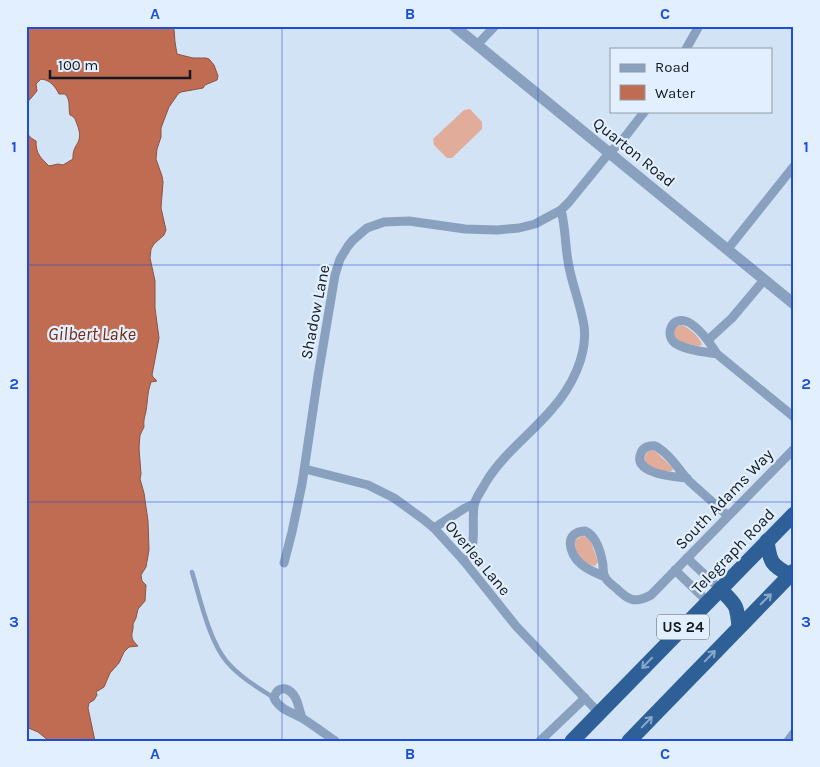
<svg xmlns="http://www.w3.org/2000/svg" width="820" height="767" font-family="Karla,sans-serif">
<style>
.green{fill:#e2ac9a}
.water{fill:#bf6c52;stroke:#8c5343}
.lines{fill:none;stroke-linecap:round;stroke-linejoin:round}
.service{stroke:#89a1be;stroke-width:4.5}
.minor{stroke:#89a1be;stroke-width:9}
.tertiary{stroke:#89a1be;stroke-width:11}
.trunk{stroke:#2e6097;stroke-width:15}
.oneway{stroke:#88a8cb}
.grid{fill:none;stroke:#1d4ed8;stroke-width:1;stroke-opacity:0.55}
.labels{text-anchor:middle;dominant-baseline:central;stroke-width:4.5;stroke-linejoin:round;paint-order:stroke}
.shield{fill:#e2efff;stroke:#525a63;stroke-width:1}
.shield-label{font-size:15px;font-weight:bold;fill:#141a20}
.street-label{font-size:16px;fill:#141a20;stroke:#e2efff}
.water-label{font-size:18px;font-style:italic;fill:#762a0f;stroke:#e2efff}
.neatline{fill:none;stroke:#1d4ed8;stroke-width:2}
.grid-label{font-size:16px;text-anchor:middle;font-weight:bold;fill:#1d4ed8}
</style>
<rect width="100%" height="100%" fill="#d3e3f6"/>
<g class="green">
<path d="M 470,109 L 482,122 L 482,129 L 452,158 L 447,158 L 434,145 L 433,139 L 464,110 Z"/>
<path d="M 680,325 C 688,326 700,337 702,345 L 699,346 C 691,344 671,343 674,331 C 675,327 677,327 680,325 Z"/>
<path d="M 650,450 L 655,451 L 673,468 L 672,471 C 662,473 632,464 650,450 Z"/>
<path d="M 582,536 L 587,537 L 591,542 L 598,562 L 595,566 C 584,564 574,553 575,541 L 578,538 Z"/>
</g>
<path class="water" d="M 26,26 L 176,26 L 174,29 L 175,42 L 177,54 L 193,58 L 206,58 L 209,59 L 214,65 L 218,76 L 217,80 L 205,85 L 203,88 L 181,92 L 178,94 L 169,107 L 161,128 L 161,137 L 157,149 L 156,159 L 162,176 L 163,182 L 161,208 L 166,230 L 164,235 L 154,244 L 151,249 L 150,258 L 155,281 L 155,308 L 159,338 L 152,375 L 153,377 L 157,381 L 151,382 C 147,394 148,399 146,411 C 145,416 143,421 144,427 L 140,435 L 139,448 L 141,474 L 140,479 L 144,493 L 148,521 L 149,550 L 146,567 L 141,575 L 142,581 L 146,585 L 145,601 L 138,609 L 136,618 L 133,624 C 134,629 131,633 132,638 C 133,641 136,644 138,646 L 129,647 L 124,652 L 119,663 L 110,673 L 104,687 L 96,692 L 97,695 L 94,700 L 89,703 L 88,708 L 95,741 L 49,741 L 38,732 L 26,727 L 26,132 L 31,138 L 36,141 C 36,154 40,157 49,166 L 58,164 L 63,165 L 73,159 C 72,142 85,145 77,124 C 75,119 75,117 70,115 C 68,107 71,100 65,94 L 59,94 C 55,86 50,80 41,79 L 36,84 L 37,91 L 26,104 L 26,118 Z"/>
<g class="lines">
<path class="service" d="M 192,572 C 200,598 209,641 227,662 C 240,677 257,687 274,698"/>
<g class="minor">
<path d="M 477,45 L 495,26"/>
<path d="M 686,49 L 699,26"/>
<path d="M 727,250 L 794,166"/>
<path d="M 708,340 L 732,318 L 764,280"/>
<path d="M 717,354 C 705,352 685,350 675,343 C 665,336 671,317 685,321 C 697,324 710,343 717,354 L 794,417"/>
<path d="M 305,469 L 368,485 L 394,498 L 423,519 L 434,528 L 464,561 L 516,626 L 599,713"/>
<path d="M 687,478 C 675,477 636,474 640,456 C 641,451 644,447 650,446 C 654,445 657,446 660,449 C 672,457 679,470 688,480 C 701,492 715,504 728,516"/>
<path d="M 434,528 L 465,508 L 474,504"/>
<path d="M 687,558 L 720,589"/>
<path d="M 464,561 C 467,557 471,553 472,548 C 475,535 472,520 474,506 C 475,498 482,490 486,482 C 503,454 531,434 552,409 C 571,388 588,355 584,326 C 581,306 573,287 569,267 C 565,248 566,229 561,210"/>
<path d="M 284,563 L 292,532 L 302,484 L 318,376 L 335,275 L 340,259 L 348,246 L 353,240 L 367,228 L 384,222 L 409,221 L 465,229 L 497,230 L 519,228 L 535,224 L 561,210 L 569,202 L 609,153 L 621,142 L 645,111"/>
<path d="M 675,570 L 708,602"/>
<path d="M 603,576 C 596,573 588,570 581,564 C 569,554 563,532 585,531 C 597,536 601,553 603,565 C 603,569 603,574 605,577 C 607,581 612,585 616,588 C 628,600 635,604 651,595 L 794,449"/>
<path d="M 302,718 C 298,707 298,694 286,689 C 279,688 276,691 274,698 C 279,709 291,712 302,718 C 313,725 324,733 335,741"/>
<path d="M 540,741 L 585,698"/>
<path d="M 788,741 L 794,733"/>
</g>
<path class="tertiary" d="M 454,26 L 794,304"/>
<g class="trunk">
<path d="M 767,541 C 770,562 771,565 790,575"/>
<path d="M 720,589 C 736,605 737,604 739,627"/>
<path d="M 572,741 L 794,514"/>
<path d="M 629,741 L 794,571"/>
</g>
</g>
<defs><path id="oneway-shaft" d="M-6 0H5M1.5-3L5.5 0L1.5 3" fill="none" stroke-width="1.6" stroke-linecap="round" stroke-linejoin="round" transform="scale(1.25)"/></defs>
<g class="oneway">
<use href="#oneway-shaft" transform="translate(766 599) rotate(-45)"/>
<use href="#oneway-shaft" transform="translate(710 656) rotate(-46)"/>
<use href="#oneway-shaft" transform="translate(647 663) rotate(134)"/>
<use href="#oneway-shaft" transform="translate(647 722) rotate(-46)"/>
</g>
<path class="grid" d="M 282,26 L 282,741M 538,26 L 538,741M 26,265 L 794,265M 26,502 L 794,502"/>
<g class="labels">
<rect class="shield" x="657" y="614.5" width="52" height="25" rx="4"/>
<g class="shield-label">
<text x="683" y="627">US 24</text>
</g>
<g class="street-label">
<text transform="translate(634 152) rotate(39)">Quarton Road</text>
<text transform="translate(315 312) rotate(-79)">Shadow Lane</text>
<text transform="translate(724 499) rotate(-46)">South Adams Way</text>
<text transform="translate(733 551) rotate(-46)">Telegraph Road</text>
<text transform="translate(478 558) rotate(50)">Overlea Lane</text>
</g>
<g class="water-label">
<text x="92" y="334">Gilbert Lake</text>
</g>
</g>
<rect width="820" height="767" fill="none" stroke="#e2efff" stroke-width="55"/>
<rect x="610" y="48" width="162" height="65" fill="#e2efff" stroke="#909aa6"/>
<rect x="620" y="64" width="25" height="8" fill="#89a1be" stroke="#909aa6"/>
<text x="655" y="72" font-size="15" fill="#141a20">Road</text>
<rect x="620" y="85" width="25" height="15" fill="#bf6c52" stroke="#909aa6"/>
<text x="655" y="98" font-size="15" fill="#141a20">Water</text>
<path d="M50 70v8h140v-8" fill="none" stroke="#141a20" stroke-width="2.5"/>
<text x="58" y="70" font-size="15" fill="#141a20" stroke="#e2efff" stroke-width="4" paint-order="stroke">100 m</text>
<rect x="28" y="28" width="764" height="712" class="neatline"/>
<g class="grid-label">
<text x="155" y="19">A</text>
<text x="410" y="19">B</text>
<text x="665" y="19">C</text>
<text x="14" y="152">1</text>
<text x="806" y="152">1</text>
<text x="14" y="389">2</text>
<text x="806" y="389">2</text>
<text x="14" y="627">3</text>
<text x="806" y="627">3</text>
<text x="155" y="759">A</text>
<text x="410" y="759">B</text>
<text x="665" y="759">C</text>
</g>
</svg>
